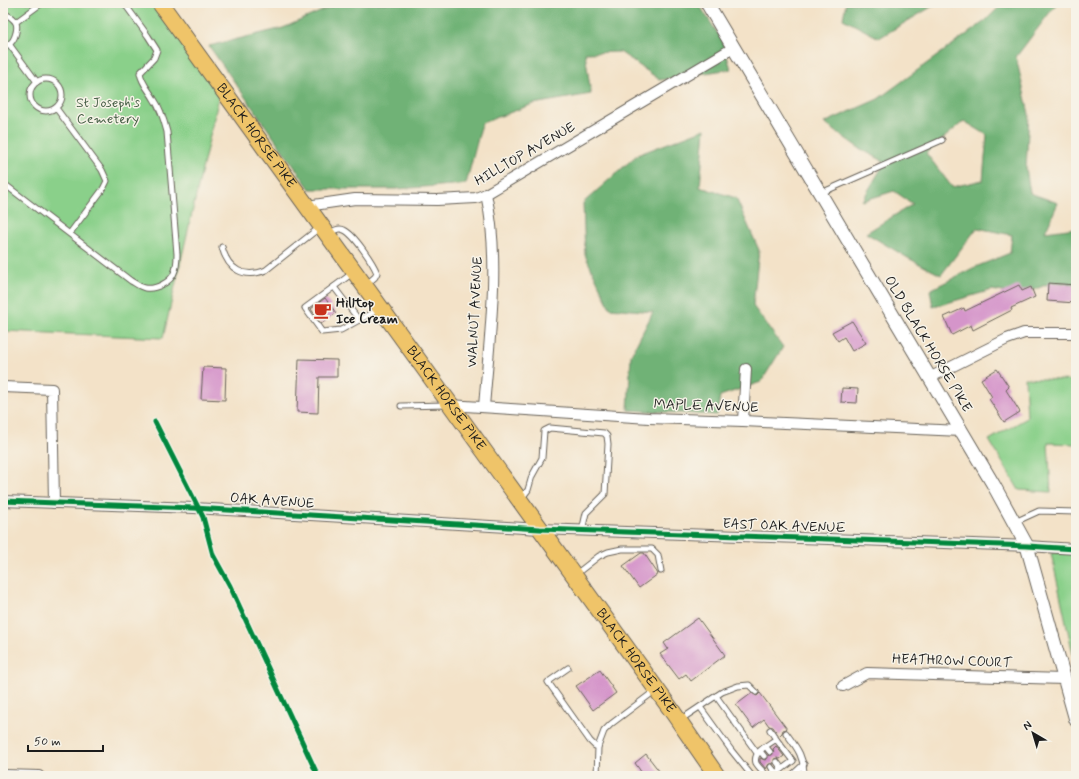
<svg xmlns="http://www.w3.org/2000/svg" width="1079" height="779" font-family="Mynerve,sans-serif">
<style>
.green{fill:#8ad08a;stroke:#537653}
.forest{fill:#6fb276;stroke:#466749;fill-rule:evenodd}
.building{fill:#d595ca}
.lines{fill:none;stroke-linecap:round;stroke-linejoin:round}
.service-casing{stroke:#676158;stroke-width:7}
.minor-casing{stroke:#676158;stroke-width:12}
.tertiary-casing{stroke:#676158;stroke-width:15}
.primary-casing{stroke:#676158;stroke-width:18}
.service{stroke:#fff;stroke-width:5}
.minor{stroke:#fff;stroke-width:10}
.tertiary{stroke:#fff;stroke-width:13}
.primary{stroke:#efc469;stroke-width:16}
.cycleway-casing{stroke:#f7f3e8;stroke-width:8}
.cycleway{stroke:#00873e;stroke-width:5}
.labels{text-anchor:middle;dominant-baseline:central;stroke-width:3;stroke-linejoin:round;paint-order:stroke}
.park-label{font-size:14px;fill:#425b42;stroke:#f7f3e8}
.street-label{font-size:14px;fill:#1c1c1c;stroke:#f7f3e8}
.poi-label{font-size:14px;font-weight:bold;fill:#1c1c1c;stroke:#f7f3e8;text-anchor:start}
</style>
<rect width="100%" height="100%" fill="#f7f3e8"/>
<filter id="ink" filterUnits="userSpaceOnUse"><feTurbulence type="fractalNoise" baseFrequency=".025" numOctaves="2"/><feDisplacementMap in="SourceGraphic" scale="8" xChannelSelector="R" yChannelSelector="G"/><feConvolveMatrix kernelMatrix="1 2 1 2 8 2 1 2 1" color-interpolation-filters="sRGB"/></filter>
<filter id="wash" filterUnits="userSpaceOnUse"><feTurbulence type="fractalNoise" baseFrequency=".012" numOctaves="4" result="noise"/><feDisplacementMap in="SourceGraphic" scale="16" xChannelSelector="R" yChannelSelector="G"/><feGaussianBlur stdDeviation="0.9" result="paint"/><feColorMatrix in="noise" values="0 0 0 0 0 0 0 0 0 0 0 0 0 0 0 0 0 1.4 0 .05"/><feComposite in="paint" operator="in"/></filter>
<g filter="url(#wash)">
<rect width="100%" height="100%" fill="#f3e2c8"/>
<g class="green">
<path d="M 3,3 L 160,3 L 221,88 L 163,338 L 3,331 Z"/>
<path d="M 1025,378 L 1076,381 L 1076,444 L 1048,443 L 1051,492 L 1019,490 L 989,440 L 1027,418 Z"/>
<path d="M 1051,553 L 1076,553 L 1076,668 Z"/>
</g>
<g class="forest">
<path d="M 340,3 L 458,3 L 461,5 L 463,3 L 698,3 L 722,40 L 731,69 L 660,80 L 620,52 L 585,53 L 591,94 L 533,104 L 482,123 L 466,184 L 396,189 L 310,189 L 209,46 L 283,28 Z"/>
<path d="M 846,3 L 938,3 L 879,38 L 843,19 Z"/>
<path d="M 1003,3 L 1057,3 L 1016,57 L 1029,114 L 1026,168 L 1030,193 L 1058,203 L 1045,232 L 1076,228 L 1076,284 L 1053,282 L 1021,295 L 992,290 L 933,307 L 930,290 L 973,268 L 1010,253 L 1012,235 L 977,228 L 941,275 L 908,258 L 866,233 L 913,204 L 894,191 L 862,201 L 885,162 L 859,148 L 824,123 L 878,99 L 985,21 ZM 964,121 L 987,135 L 983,180 L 952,187 L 926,153 Z"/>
<path d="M 705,129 L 700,187 L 736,198 L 759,250 L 753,306 L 783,347 L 761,382 L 720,396 L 717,415 L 628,410 L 631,355 L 653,312 L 610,308 L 585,255 L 583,203 L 637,155 Z"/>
</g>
<g id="blocks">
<g class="building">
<path d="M 1048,283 L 1076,285 L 1076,303 L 1047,301 Z"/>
<path d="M 1019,285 L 1022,291 L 1031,287 L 1035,297 L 1011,308 L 1012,310 L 973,330 L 971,325 L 952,335 L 944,317 L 964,308 L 965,311 Z"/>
<path d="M 325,298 L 336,313 L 321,324 L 311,309 Z"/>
<path d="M 852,321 L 866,343 L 852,351 L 844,337 L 838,341 L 832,332 Z"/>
<path d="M 299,359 L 337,360 L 337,377 L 319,377 L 318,413 L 297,412 Z"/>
<path d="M 203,367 L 226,368 L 225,400 L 201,399 Z"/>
<path d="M 997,369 L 1009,387 L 1006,390 L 1020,412 L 1004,422 L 989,399 L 992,397 L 981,379 Z"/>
<path d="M 842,388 L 858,389 L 857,403 L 841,402 Z"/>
<path d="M 641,553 L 644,553 L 658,574 L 639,588 L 623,566 Z"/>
<path d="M 698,618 L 725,655 L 691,681 L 686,674 L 679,679 L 660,654 L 668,649 L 664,643 Z"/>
<path d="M 600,670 L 616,693 L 593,710 L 576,686 Z"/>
<path d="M 752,693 L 757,696 L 760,693 L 787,729 L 783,730 L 782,733 L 779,736 L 773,727 L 769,726 L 764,719 L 753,728 L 736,705 Z"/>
<path d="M 776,746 L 784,756 L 780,759 L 777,758 L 774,759 L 774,764 L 769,764 L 766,769 L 760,762 L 760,758 L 765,760 L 768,758 L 768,755 L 772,755 L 774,752 L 773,749 Z"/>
<path d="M 646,754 L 663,776 L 644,776 L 635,763 Z"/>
</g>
</g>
</g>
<g filter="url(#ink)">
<use href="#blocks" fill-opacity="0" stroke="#676158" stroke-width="1"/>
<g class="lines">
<defs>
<g id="service">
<path d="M 3,13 C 8,15 13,18 16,23 C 18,28 15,41 9,44 C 8,45 5,45 3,46"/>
<path d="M 16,22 L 42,3"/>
<path d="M 9,44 L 37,82"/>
<circle cx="46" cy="95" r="16"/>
<path d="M 56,108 L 102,170 L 107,181 L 103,189 L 70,233"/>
<path d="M 3,183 L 131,281 C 135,283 140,287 145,288 C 155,290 171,282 174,273 C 177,267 177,260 177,254 L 167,132 C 164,120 161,109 154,99 C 149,90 142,84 140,73 L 154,58 L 157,50 L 148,36 L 124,3"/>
<path d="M 821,193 L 942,140"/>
<path d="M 329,233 C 334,231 339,227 344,230 C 354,234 373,263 377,273 L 375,277 L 367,284"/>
<path d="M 222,247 C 228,270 244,279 266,270 L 319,228"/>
<path d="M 354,272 L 305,308 L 322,332 L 341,330 L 379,309"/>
<path d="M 334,287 L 359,320"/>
<path d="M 401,406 L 447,405"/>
<path d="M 521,499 L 528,490 L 532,476 L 542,458 L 544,431 L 550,428 L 604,433 L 607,436 L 608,444 L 605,494 L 586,513 L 582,531"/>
<path d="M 1015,522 L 1039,511 L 1076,512"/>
<path d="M 576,574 L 599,556 L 608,552 L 622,549 L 652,549 L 658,555 L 661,571"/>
<path d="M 568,668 L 548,682 L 590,741 L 595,746 L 598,747 L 597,776"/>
<path d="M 716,696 L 757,753"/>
<path d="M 700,707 L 731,750 L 752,776"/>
<path d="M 680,720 L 722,692 L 738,686 L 749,685 L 756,692"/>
<path d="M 770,730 L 776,739"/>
<path d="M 786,733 C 797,748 804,756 804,776"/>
<path d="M 598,747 L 604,731 L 611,724 L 656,690"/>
<path d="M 766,747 L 770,752"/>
<path d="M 760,751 L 764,756"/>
<path d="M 777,762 L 782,769"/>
<path d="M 771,767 L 776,773"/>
<path d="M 767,776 C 764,772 758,767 756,763 C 752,752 770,744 776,739 L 793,761 L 774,775 L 769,776"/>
<path d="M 791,776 L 804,764"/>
</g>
<g id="minor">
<path d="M 307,206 L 355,199 L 437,200 L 476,198 L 486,194 L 733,48"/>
<path d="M 929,378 L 1007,339 L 1024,333 L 1076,333"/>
<path d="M 3,387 L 52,389 L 54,503"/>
<path d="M 450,405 L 649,418 L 743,421 L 961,431"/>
<path d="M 484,407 C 489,340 501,261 486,194"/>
<path d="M 743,421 L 746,369"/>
<path d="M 3,501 L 194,508 L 540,529 L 1027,546 L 1076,549"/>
<path d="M 843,686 L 867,673 L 1064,679"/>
<path d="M 3,775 L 39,776"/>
</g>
<path id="tertiary" d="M 707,3 L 993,484 L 1027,546 L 1076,720"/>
<g id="primary">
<path id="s1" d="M 160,3 L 670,708 L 717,776"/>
</g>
</defs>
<use href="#service" class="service-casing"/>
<use href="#minor" class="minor-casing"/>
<use href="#tertiary" class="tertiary-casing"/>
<use href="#primary" class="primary-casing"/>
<use href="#service" class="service"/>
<use href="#minor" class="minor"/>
<use href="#tertiary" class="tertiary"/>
<use href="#primary" class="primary"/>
<defs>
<g id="cycleway">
<path d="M 155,422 L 203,517 L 213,555 L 230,586 L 318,776"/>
<path d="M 3,501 L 194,508 L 540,529 L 1027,546 L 1076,549"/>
</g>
</defs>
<use href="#cycleway" class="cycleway-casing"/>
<use href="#cycleway" class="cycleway"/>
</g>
</g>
<defs>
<symbol id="cafe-bare" viewBox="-9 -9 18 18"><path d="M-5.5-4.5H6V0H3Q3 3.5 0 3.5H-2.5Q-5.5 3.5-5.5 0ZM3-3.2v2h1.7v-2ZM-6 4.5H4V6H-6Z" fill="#c8321e" stroke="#f7f3e8" stroke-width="2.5" paint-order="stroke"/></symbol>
</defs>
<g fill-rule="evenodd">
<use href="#cafe-bare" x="310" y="298" width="25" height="25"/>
</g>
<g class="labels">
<g class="park-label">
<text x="108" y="103">St Joseph's<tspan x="108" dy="16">Cemetery</tspan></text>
</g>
<g class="street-label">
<text stroke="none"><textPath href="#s1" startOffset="164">BLACK HORSE PIKE</textPath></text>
<text transform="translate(525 154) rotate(-30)">HILLTOP AVENUE</text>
<text transform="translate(475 312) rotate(-87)">WALNUT AVENUE</text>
<text transform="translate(928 344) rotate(59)">OLD BLACK HORSE PIKE</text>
<text stroke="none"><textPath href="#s1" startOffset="488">BLACK HORSE PIKE</textPath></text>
<text transform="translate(706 406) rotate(2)">MAPLE AVENUE</text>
<text transform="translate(272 501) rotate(4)">OAK AVENUE</text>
<text transform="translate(784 526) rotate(2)">EAST OAK AVENUE</text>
<text stroke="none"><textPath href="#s1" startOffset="812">BLACK HORSE PIKE</textPath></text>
<text transform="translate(952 661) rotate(2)">HEATHROW COURT</text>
</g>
<g class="poi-label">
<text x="336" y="303">Hilltop<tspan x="336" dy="16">Ice Cream</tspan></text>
</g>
</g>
<rect width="1079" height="779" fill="none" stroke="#f7f3e8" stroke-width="16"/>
<g transform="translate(1033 733) rotate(322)" stroke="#f7f3e8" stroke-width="3" paint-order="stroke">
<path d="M0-3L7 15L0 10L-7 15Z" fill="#1c1c1c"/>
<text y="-6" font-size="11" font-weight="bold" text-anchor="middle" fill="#1c1c1c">N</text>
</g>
<path d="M28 745v6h75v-6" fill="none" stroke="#1c1c1c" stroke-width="2"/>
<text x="34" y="745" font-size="12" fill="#1c1c1c" stroke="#f7f3e8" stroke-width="3" paint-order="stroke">50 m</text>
</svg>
